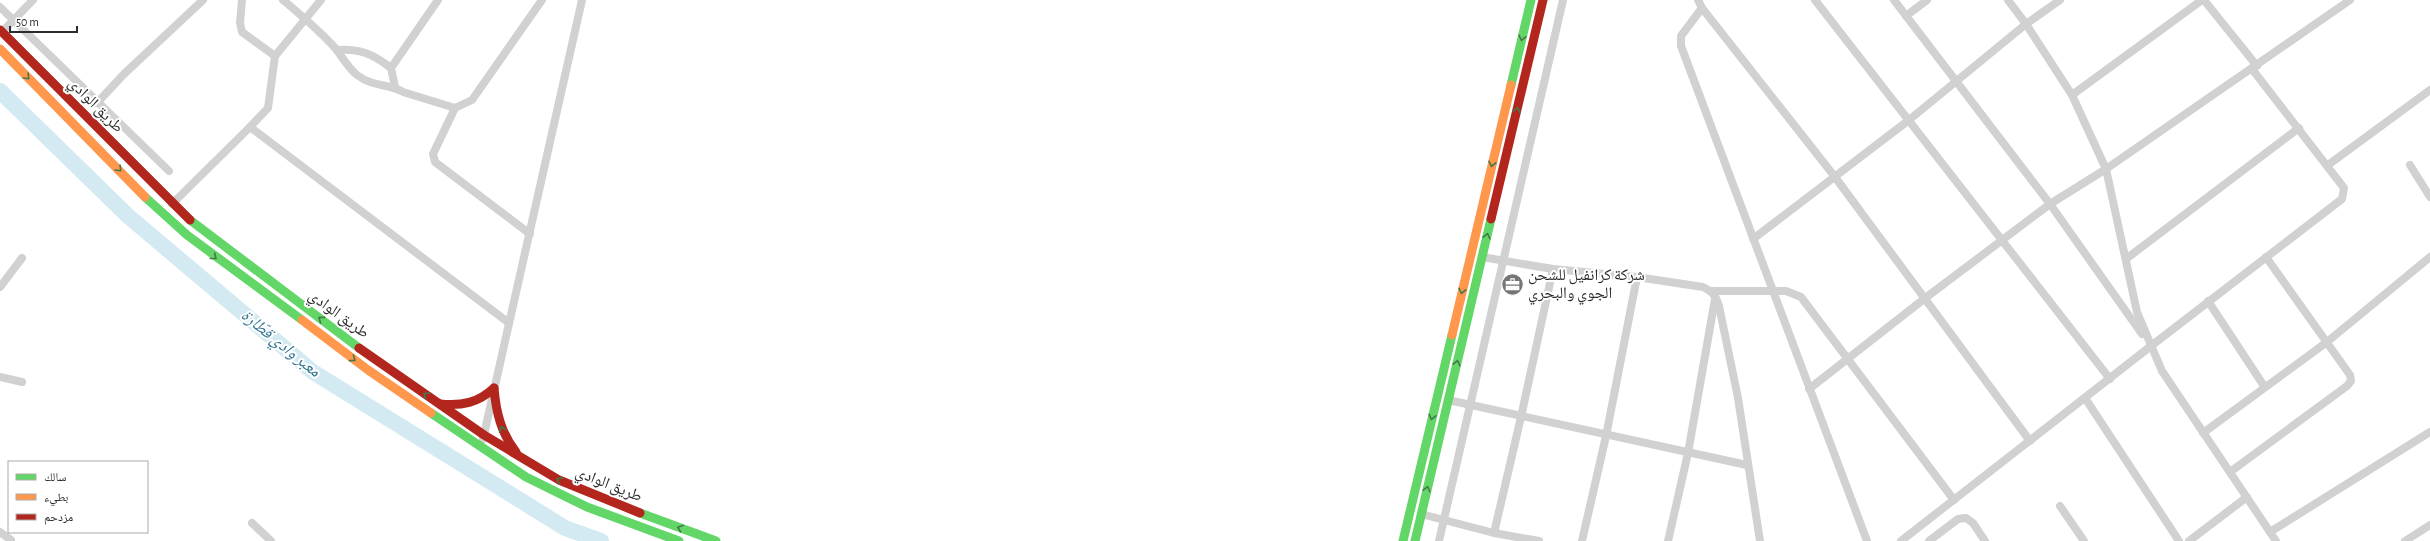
<svg xmlns="http://www.w3.org/2000/svg" width="2430" height="541" font-family="'Alegreya Sans','Noto Naskh Arabic',sans-serif">
<style>
.lines{fill:none;stroke-linecap:round;stroke-linejoin:round}
.river{stroke:#d4eaf2;stroke-width:16}
.street{stroke:#d1d1d1;stroke-width:8}
.fast{stroke:#63d668;stroke-width:9}
.slow{stroke:#ff974d;stroke-width:9}
.jam{stroke:#b3261e;stroke-width:9}
.oneway{stroke:#457847}
.labels{text-anchor:middle;dominant-baseline:central;stroke-width:4;stroke-linejoin:round;paint-order:stroke}
.street-label{font-size:16px;fill:#2c2c2c;stroke:#fff}
.poi-label{font-size:16px;fill:#2c2c2c;stroke:#fff;text-anchor:start}
.water-label{font-size:17px;font-style:italic;fill:#357894;stroke:#fff}
</style>
<rect width="100%" height="100%" fill="#fff"/>
<g class="lines">
<path class="river" d="M 0,91 L 128,216 L 313,372 L 565,528 L 601,541"/>
<g class="street">
<path d="M 242,0 L 240,23 L 242,32 L 275,56"/>
<path d="M 283,0 C 301,15 320,31 336,49 C 343,58 347,67 357,75 C 374,88 389,83 403,92 L 455,108 L 472,100 L 542,0"/>
<path d="M 1698,0 L 1702,8 L 1835,177 L 2030,441"/>
<path d="M 1815,0 L 2110,379"/>
<path d="M 1894,0 L 2050,204 L 2142,334"/>
<path d="M 2060,0 L 2026,24 L 2072,95 L 2106,169 L 2137,312 L 2162,371 L 2276,541"/>
<path d="M 2204,0 L 2257,66"/>
<path d="M 0,7 L 169,171"/>
<path d="M 1702,8 L 1681,36 L 1681,46 L 1867,541"/>
<path d="M 1906,16 L 1927,0"/>
<path d="M 2,32 L 33,0"/>
<path d="M 337,50 C 359,48 373,54 391,68"/>
<path d="M 395,87 L 391,68 L 438,0"/>
<path d="M 2072,95 L 2202,0"/>
<path d="M 97,103 L 124,74 L 203,0"/>
<path d="M 455,108 L 433,154 L 435,162 L 530,234"/>
<path d="M 250,127 L 268,108 L 275,56 L 321,0"/>
<path d="M 2328,165 L 2430,90"/>
<path d="M 2410,165 L 2430,197"/>
<path d="M 172,204 L 250,127 L 509,323"/>
<path d="M 1753,239 L 1909,120 L 2026,24 L 2008,0"/>
<path d="M 1482,257 L 1553,269 L 1637,277 L 1703,287 C 1713,292 1716,296 1719,306 L 1738,398 L 1760,541"/>
<path d="M 2126,259 L 2299,128"/>
<path d="M 0,287 L 22,258"/>
<path d="M 1711,291 L 1786,291 L 1801,297 L 1954,500"/>
<path d="M 2208,301 L 2264,386"/>
<path d="M 0,377 L 22,382"/>
<path d="M 1809,389 L 1924,299 L 2050,204 L 2106,169 L 2350,0"/>
<path d="M 2085,398 L 2179,541"/>
<path d="M 1448,400 L 1747,465"/>
<path d="M 2203,433 L 2327,342 L 2430,257"/>
<path d="M 483,439 L 582,0"/>
<path d="M 2230,472 L 2347,386 L 2351,381 L 2350,375 L 2266,257"/>
<path d="M 2060,506 L 2084,541"/>
<path d="M 1421,514 L 1494,533 L 1539,541"/>
<path d="M 252,523 L 271,541"/>
<path d="M 0,532 L 11,540"/>
<path d="M 2270,532 L 2430,432"/>
<path d="M 1494,533 L 1521,417 L 1553,269"/>
<path d="M 1439,541 L 1563,0"/>
<path d="M 1582,541 L 1606,436 L 1637,277"/>
<path d="M 1668,541 L 1688,453 L 1715,299"/>
<path d="M 1901,541 L 2151,346 L 2342,199 L 2344,188 L 2252,69"/>
<path d="M 1929,541 L 1958,519 L 1966,518 L 1973,523 L 1985,541"/>
<path d="M 2189,541 L 2247,497"/>
<path d="M 2405,541 L 2430,525"/>
</g>
<g class="fast">
<path d="M 1511,85 L 1531,0"/>
<path d="M 145,197 L 187,235 L 302,320"/>
<path d="M 190,220 L 359,348"/>
<path d="M 431,413 L 526,477 L 587,507 L 679,541"/>
<path d="M 640,513 L 716,541"/>
<path d="M 1403,541 L 1452,335"/>
<path d="M 1415,541 L 1491,219"/>
</g>
<g class="slow">
<path d="M 0,49 L 145,197"/>
<path d="M 302,320 L 368,370 L 431,413"/>
<path d="M 1452,335 L 1511,85"/>
</g>
<g class="jam">
<path d="M 0,30 L 190,220"/>
<path d="M 1491,219 L 1543,0"/>
<path d="M 359,348 L 484,435 L 559,480 L 640,513"/>
<path d="M 494,388 C 496,412 501,433 516,452"/>
<path d="M 440,404 C 462,406 478,403 494,388"/>
</g>
</g>
<defs><path id="oneway-chevron" d="M-2-3.5L2.5 0L-2 3.5" fill="none" stroke-width="1.6" stroke-linecap="round" stroke-linejoin="round"/></defs>
<g class="oneway">
<use href="#oneway-chevron" transform="translate(1522 38) rotate(103)"/>
<use href="#oneway-chevron" transform="translate(27 77) rotate(45)"/>
<use href="#oneway-chevron" transform="translate(1517 110) rotate(-78)"/>
<use href="#oneway-chevron" transform="translate(1492 164) rotate(103)"/>
<use href="#oneway-chevron" transform="translate(119 169) rotate(45)"/>
<use href="#oneway-chevron" transform="translate(1487 236) rotate(-77)"/>
<use href="#oneway-chevron" transform="translate(214 257) rotate(38)"/>
<use href="#oneway-chevron" transform="translate(1462 291) rotate(103)"/>
<use href="#oneway-chevron" transform="translate(321 319) rotate(-144)"/>
<use href="#oneway-chevron" transform="translate(353 359) rotate(36)"/>
<use href="#oneway-chevron" transform="translate(1457 363) rotate(-76)"/>
<use href="#oneway-chevron" transform="translate(426 395) rotate(-145)"/>
<use href="#oneway-chevron" transform="translate(1432 417) rotate(103)"/>
<use href="#oneway-chevron" transform="translate(502 429) rotate(-113)"/>
<use href="#oneway-chevron" transform="translate(559 480) rotate(-152)"/>
<use href="#oneway-chevron" transform="translate(1427 489) rotate(-77)"/>
<use href="#oneway-chevron" transform="translate(680 528) rotate(-160)"/>
</g>
<defs>
<symbol id="office-disc" viewBox="-11 -11 22 22"><circle r="9.5" fill="#767676" stroke="#fff"/><path d="M-6-3h4V-5.5h4V-3h4V5H-6ZM-1-4.5V-3h2v-1.5ZM-6 0V1H6V0Z" fill="#fff"/></symbol>
</defs>
<g fill-rule="evenodd">
<use href="#office-disc" x="1500" y="272" width="25" height="25"/>
</g>
<g class="labels">
<g class="street-label">
<text transform="translate(96 105) rotate(45)">طريق الوادي</text>
<text transform="translate(339 314) rotate(36)">طريق الوادي</text>
<text transform="translate(609 484) rotate(22)">طريق الوادي</text>
</g>
<g class="poi-label">
<text x="1528" y="275">شركة كرانفيل للشحن<tspan x="1528" dy="18">الجوي والبحري</tspan></text>
</g>
<g class="water-label">
<text transform="translate(281 343) rotate(39)">معبر وادي قطّارة</text>
</g>
</g>
<rect x="8" y="461" width="140" height="72" fill="#ffffff" stroke="#ababab"/>
<rect x="16" y="474" width="20" height="6" fill="#63d668" stroke="#ababab"/>
<text x="44" y="481" font-size="12" fill="#2c2c2c">سالك</text>
<rect x="16" y="494" width="20" height="6" fill="#ff974d" stroke="#ababab"/>
<text x="44" y="501" font-size="12" fill="#2c2c2c">بطيء</text>
<rect x="16" y="514" width="20" height="6" fill="#b3261e" stroke="#ababab"/>
<text x="44" y="521" font-size="12" fill="#2c2c2c">مزدحم</text>
<path d="M10 26v6h67v-6" fill="none" stroke="#2c2c2c" stroke-width="2"/>
<text x="16" y="26" font-size="12" fill="#2c2c2c" stroke="#ffffff" stroke-width="3" paint-order="stroke">50 m</text>
</svg>
